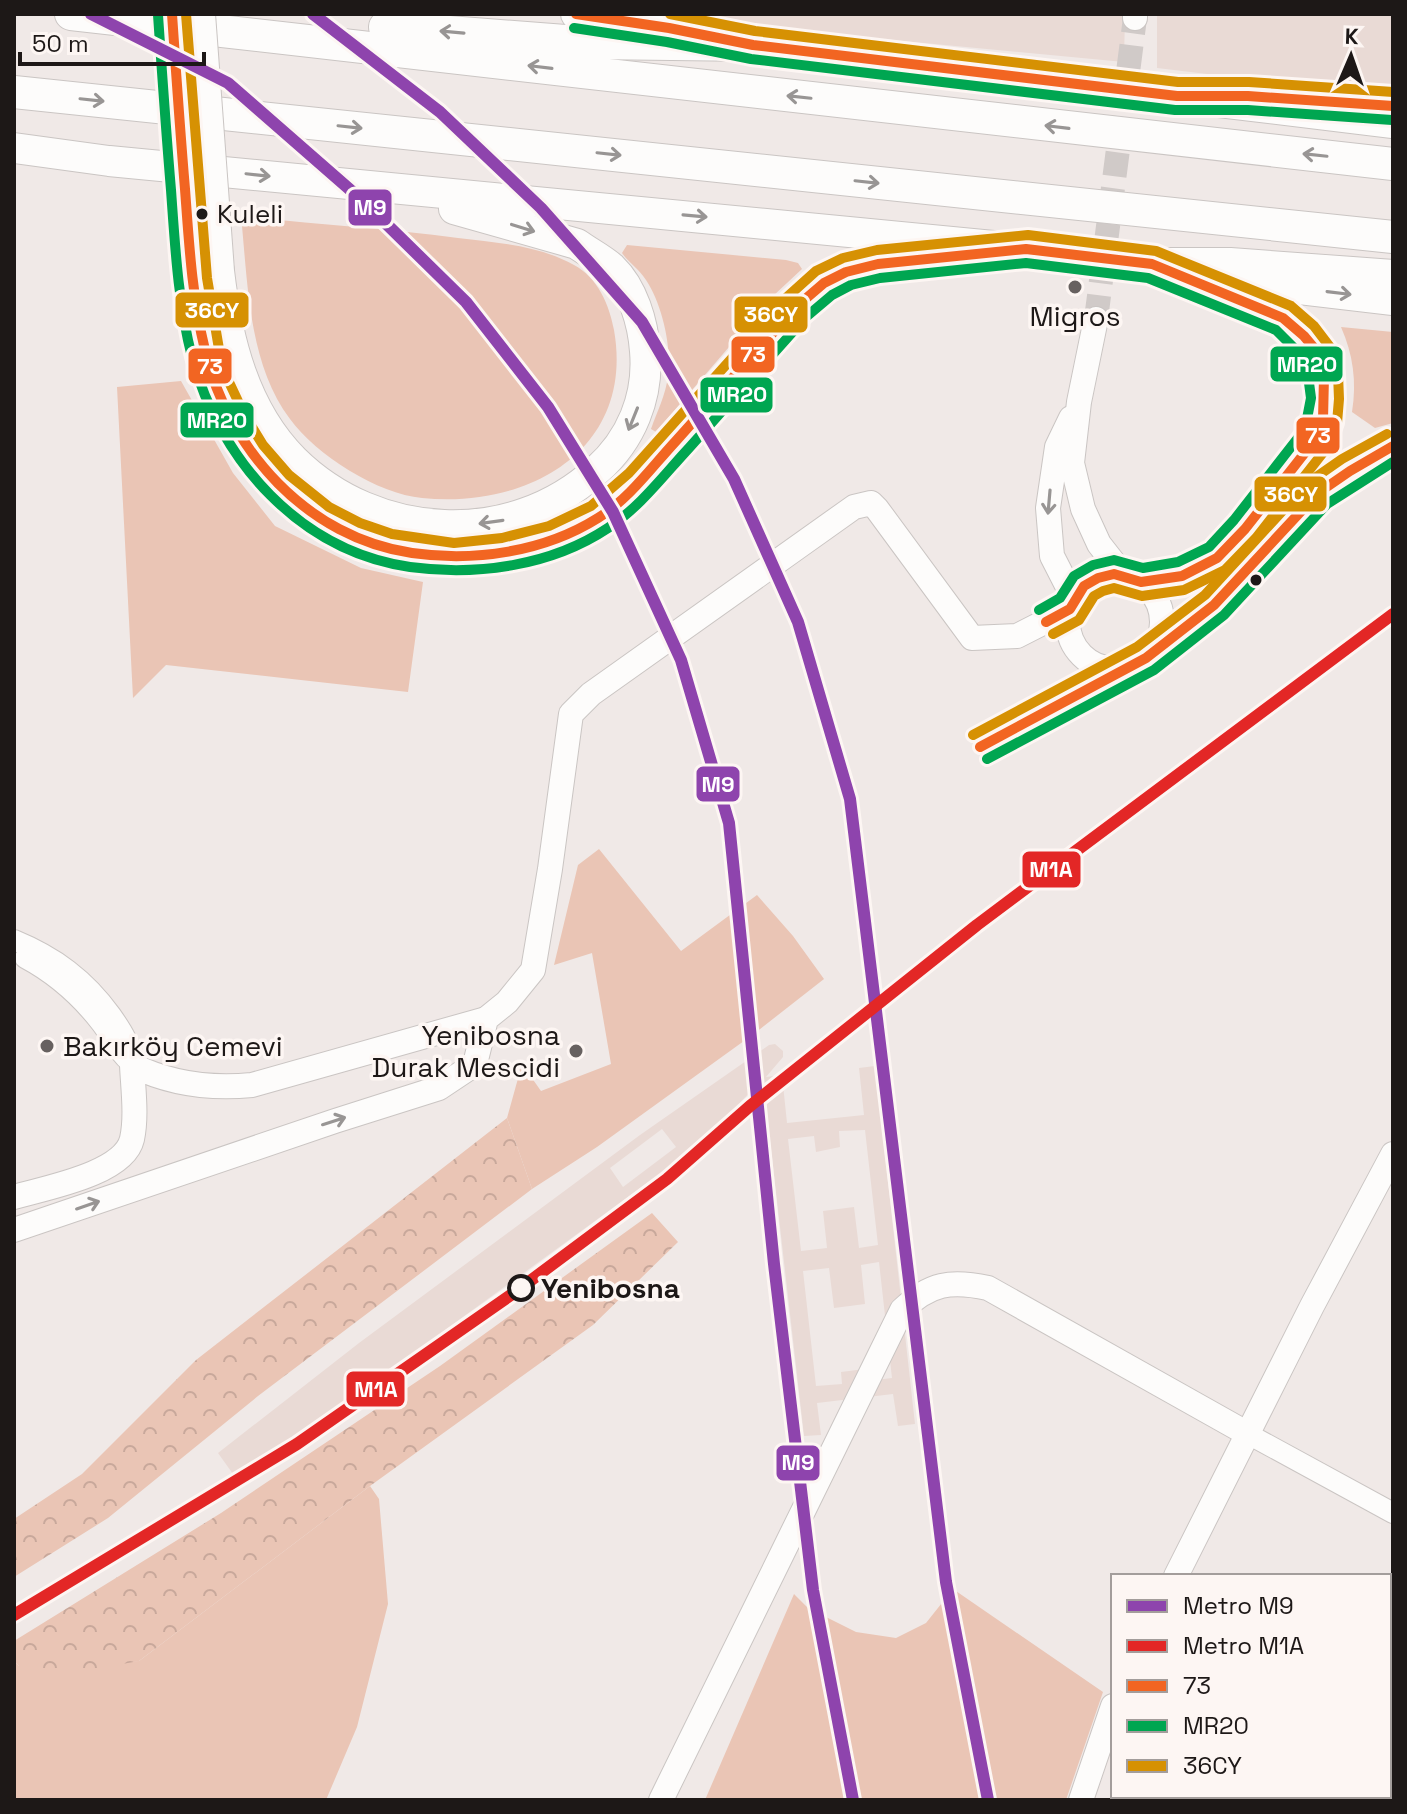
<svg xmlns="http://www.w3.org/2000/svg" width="1407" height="1814" font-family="'Space Grotesk',sans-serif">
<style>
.built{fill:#e9dad5;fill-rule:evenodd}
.green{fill:#eac5b5}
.forest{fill:url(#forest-crowns)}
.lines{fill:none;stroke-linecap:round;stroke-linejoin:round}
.tertiary-tunnel{stroke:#d0cac8;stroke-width:24;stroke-dasharray:24 12;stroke-linecap:butt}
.minor-casing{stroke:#cac5c3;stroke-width:22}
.tertiary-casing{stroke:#cac5c3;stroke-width:26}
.primary-casing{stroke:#cac5c3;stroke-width:32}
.trunk-casing{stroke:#cac5c3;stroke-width:34}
.minor{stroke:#fdfcfb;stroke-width:20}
.tertiary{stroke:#fdfcfb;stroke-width:24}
.primary{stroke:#fdfcfb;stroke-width:30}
.trunk{stroke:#fdfcfb;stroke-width:32}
.primary-bridge-casing{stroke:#cac5c3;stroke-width:32;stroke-linecap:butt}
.primary-bridge{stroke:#fdfcfb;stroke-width:30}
.bus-1-casing{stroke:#fdf6f3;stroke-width:16}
.bus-2-casing{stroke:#fdf6f3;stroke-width:16}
.bus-3-casing{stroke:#fdf6f3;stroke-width:16}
.bus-1{stroke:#f26522;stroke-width:10}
.bus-2{stroke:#00a651;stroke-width:10}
.bus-3{stroke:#d69103;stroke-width:10}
.metro-1-casing{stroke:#fdf6f3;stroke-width:18}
.metro-2-casing{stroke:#fdf6f3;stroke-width:18}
.metro-1{stroke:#8e44ad;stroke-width:12}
.metro-2{stroke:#e32726;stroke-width:12}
.oneway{stroke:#989594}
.bus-dot{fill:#1d1817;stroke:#fdf6f3;stroke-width:3}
.poi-dot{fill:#676160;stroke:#fdf6f3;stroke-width:3}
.stop-dot{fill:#fdf6f3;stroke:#1d1817;stroke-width:4}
.labels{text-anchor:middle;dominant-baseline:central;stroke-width:7;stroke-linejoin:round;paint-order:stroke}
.bus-label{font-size:26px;fill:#1d1817;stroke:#fdf6f3;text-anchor:start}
.poi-label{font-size:28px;fill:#1d1817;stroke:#fdf6f3}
.stop-label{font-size:28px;font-weight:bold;fill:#1d1817;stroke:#fdf6f3;text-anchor:start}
.line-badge{stroke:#fdf6f3;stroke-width:3}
.badge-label{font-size:22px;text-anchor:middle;font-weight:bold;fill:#fff}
</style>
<defs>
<pattern id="forest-crowns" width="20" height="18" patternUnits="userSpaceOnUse" patternTransform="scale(2)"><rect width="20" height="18" fill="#eac5b5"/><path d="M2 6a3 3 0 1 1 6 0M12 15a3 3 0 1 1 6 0" fill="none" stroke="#c8a89b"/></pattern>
</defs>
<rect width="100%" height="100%" fill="#f0e9e7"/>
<g class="built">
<path d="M 667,14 L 1125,14 L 1124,62 L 672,19 Z"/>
<path d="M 1157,14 L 1393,14 L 1393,96 L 1157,68 Z"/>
<path d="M 775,1044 L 783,1051 L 783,1057 L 766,1077 L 782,1075 L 787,1123 L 864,1115 L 859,1068 L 875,1066 L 915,1424 L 898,1426 L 893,1394 L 817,1403 L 821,1435 L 804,1436 L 763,1079 L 722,1121 L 665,1170 L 323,1419 L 233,1474 L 218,1453 L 359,1343 L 640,1135 L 769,1045 ZM 662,1129 L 676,1147 L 623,1187 L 610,1168 ZM 865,1130 L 878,1245 L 859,1248 L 854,1207 L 823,1211 L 827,1248 L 801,1251 L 788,1139 L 814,1136 L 816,1152 L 840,1147 L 839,1131 ZM 879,1262 L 892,1378 L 866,1381 L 864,1369 L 849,1371 L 841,1372 L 842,1384 L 816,1386 L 803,1271 L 829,1268 L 834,1308 L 865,1304 L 861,1265 Z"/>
</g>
<g class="green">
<path d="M 241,216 C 313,224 386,228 458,238 C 498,243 538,245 574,265 C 598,278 609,304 614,330 C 635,450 528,509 422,498 C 378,494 316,455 290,419 C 248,363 248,283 241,216 Z"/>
<path d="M 627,245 L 786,260 L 798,263 L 802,269 L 772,297 L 656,432 L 651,429 C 657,412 666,394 668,376 C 672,347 662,304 646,280 C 639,269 629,263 622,253 Z"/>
<path d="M 1341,327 L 1393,332 L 1393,423 L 1375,428 L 1352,412 C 1357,382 1353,354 1341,327 Z"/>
<path d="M 181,381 L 233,473 L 275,526 L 361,568 L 423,582 L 408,692 L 166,665 L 133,698 L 117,387 Z"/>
<path d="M 599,849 L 681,951 L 757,895 L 793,936 L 824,979 L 755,1033 L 597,1147 L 532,1189 L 507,1118 L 522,1064 L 541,1091 L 611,1064 L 592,953 L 554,965 L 578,865 Z"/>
<path d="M 370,1486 L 379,1499 L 388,1604 L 357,1727 L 326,1800 L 14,1800 L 14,1661 L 19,1666 L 139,1661 Z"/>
<path d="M 953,1589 L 1103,1692 L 1066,1800 L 705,1800 L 794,1594 L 808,1608 L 856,1632 L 896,1638 L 926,1623 Z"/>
</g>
<g class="forest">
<path d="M 507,1118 L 532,1189 L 258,1396 L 108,1518 L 14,1577 L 14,1519 L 82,1474 L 196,1360 Z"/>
<path d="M 652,1213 L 678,1242 L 593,1325 L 370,1486 L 139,1661 L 50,1677 L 19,1666 L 14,1661 L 14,1641 L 221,1513 L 440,1366 Z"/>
</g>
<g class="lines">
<path class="tertiary-tunnel" d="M 1096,319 L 1135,18"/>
<defs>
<g id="minor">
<path d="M 14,940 C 55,957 85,979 111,1015 C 123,1032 131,1044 132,1065"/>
<path d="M 25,958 C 55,974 80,996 101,1023 C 112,1037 117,1052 131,1063"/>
<path d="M 1248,1434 L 1393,1513"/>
</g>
<g id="tertiary">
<path d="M 1135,18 L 1135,14"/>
<path d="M 1096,319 L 1079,402 L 1072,463 L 1083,509 L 1099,544 L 1124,576"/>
<path d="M 1071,418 L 1057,447 L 1048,508 L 1052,556 L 1074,599"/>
<circle cx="1115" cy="622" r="47"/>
<path d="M 14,1197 C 45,1188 124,1174 132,1139 C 137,1116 133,1088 132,1065 C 170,1084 211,1089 252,1085 L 486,1019"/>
<path d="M 14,1230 L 335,1121 L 439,1088 L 475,1064 L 486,1019 L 507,1002 L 533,970 L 550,869 L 571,714 L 591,694 L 854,507 L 871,503 L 877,509 L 972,638 L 1017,636 L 1070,609"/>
<path d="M 1176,1576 L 1312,1306 L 1393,1154"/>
<path d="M 661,1800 L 902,1310 C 930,1283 951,1280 988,1288 L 1248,1434"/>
<path d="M 1081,1800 L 1113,1706"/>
</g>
<g id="primary">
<path d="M 576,14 L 669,28 L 753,45 L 1177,96 L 1199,96"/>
<path d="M 1339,101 L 1393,106"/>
<path d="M 14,148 L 109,161 L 1026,249 L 1152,264 L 1256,284 L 1393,300"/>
<path d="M 219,271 C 227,339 244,410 294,460 C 376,541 511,549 597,470 C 631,440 649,397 645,351 C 643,323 633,288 612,268 C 602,259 588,252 577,244 L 454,209"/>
<path d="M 192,272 C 197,323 207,377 231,423 C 291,540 434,584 553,537 C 568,532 584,526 597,518 C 627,499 652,468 675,442 C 716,397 756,352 796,307 C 805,298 815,288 825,282 C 865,258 918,259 963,255"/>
<path d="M 1141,582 C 1167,578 1193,574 1216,558 C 1245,538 1273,494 1295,465 C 1302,456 1312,446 1317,436 C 1328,415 1330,373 1318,352 C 1295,315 1247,303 1209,288"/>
<path d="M 1156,646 L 1197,621 L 1229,591 L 1312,498 L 1376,455 L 1393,446"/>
</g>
<g id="trunk">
<path d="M 71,14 L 1393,164"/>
<path d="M 385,27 L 591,43 L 753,45"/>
<path d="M 14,92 L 1393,237"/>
<path d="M 1177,96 L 1393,122"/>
<path d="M 1152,264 L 1230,264 L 1393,276"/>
</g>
</defs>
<use href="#minor" class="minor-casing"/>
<use href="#tertiary" class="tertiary-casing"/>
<use href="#primary" class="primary-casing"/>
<use href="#trunk" class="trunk-casing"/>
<use href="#minor" class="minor"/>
<use href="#tertiary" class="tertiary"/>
<use href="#primary" class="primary"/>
<use href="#trunk" class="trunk"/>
<defs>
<g id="primary-bridge">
<path d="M 172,14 L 192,272"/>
<path d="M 200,14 L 219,271"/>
</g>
</defs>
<use href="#primary-bridge" class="primary-bridge-casing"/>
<use href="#primary-bridge" class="primary-bridge"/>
<defs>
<g id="bus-1">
<path d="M 172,14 C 176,72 180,130 185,189 C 189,243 192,297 205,350 C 228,450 308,538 412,553 C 475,562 544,552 598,518 C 629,499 651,468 675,442 C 715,397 756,352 796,307 L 824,283 L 846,272 L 878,264 L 1026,249 L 1152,264 L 1283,318 L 1304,336 L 1319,354 L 1324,376 L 1323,420 L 1318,436 L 1245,529 L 1217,558 L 1182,576 L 1141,582 L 1114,574 L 1098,578 L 1084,586 L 1070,609 L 1046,622"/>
<path d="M 576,14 L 669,28 L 753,45 L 1177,96 L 1248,96 L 1393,106"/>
<path d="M 980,747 L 1146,658 L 1214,605 L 1318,493 L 1350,471 L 1393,446"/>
</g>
<g id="bus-2">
<path d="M 158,15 C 162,73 166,131 171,190 C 175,245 178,303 192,357 C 220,461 300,551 410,567 C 477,576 551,566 608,528 C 640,507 663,476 689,448 C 728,404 767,361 806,317 L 832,295 L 851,285 L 880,278 L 1026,263 L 1148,278 L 1276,330 L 1306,360 L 1311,398 L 1305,429 L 1234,520 L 1209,547 L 1178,562 L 1143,568 L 1114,560 L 1093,565 L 1074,576 L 1060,598 L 1039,610"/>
<path d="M 574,28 L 667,42 L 751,59 L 1175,110 L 1248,110 L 1392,120"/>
<path d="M 987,759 L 1154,670 L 1224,615 L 1327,504 L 1393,462"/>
</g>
<g id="bus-3">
<path d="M 186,14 L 207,278 L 219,349 L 229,382 L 244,414 L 263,445 L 289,475 L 329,507 L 360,523 L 392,534 L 454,543 L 502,538 L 549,526 L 591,506 L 629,473 L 786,298 L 816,271 L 843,258 L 877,250 L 1028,235 L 1156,251 L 1291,306 L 1314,326 L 1333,351 L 1338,374 L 1339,399 L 1337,423 L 1329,445 L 1256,538 L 1225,570 L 1184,590 L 1142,596 L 1114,588 L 1103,591 L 1094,596 L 1079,620 L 1053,634"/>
<path d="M 670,14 L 755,31 L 1178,82 L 1249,82 L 1393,92"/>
<path d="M 973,735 L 1137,647 L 1205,595 L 1309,482 L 1342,459 L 1387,434"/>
</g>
</defs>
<use href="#bus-1" class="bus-1-casing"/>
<use href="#bus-2" class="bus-2-casing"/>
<use href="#bus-3" class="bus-3-casing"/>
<use href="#bus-1" class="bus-1"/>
<use href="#bus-2" class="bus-2"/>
<use href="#bus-3" class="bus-3"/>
<defs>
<g id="metro-1">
<path d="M 91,14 L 228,83 L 363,201 L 466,302 L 548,407 L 613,512 L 681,660 L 729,823 L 774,1264 L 813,1590 L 853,1800"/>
<path d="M 313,14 L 440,112 L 541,208 L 642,322 L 734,479 L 798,622 L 850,799 L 946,1582 L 988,1800"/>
</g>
<path id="metro-2" d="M 14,1615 L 297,1444 L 518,1290 L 667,1179 L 750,1106 L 977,925 L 1393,614"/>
</defs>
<use href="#metro-1" class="metro-1-casing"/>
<use href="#metro-2" class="metro-2-casing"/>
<use href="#metro-1" class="metro-1"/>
<use href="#metro-2" class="metro-2"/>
</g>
<defs><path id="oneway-shaft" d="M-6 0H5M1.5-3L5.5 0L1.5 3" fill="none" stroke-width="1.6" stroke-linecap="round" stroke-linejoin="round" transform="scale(2)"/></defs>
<g class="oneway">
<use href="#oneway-shaft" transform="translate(452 32) rotate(-175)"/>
<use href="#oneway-shaft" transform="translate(540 67) rotate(-173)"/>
<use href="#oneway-shaft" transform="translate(799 97) rotate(-174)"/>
<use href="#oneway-shaft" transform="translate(92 100) rotate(6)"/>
<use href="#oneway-shaft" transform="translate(350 127) rotate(6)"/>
<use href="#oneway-shaft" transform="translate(1057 127) rotate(-173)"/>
<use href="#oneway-shaft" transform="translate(609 154) rotate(6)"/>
<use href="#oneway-shaft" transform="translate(1315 155) rotate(-174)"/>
<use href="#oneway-shaft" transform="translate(258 175) rotate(6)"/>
<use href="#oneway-shaft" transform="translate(867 182) rotate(6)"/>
<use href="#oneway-shaft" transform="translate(695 216) rotate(5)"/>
<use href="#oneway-shaft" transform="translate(523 228) rotate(17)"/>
<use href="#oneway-shaft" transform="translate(1339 293) rotate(7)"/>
<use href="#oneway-shaft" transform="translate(633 419) rotate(112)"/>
<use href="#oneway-shaft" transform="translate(1049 502) rotate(95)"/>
<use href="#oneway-shaft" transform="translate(491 522) rotate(172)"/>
<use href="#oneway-shaft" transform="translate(334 1121) rotate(-18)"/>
<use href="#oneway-shaft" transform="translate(88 1205) rotate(-19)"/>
</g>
<g class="bus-dot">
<circle cx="202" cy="214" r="7"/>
<circle cx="1256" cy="580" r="7"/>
</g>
<g class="poi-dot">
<circle cx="1075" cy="287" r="8"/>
<circle cx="47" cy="1046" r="8"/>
<circle cx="576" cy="1051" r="8"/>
</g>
<circle class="stop-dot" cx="521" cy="1288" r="12"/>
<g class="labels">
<g class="bus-label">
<text x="217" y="214">Kuleli</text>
</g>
<g class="poi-label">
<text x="1075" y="316">Migros</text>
<text x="560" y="1035" text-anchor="end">Yenibosna<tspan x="560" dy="32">Durak Mescidi</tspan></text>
<text x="63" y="1046" text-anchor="start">Bakırköy Cemevi</text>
</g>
<g class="stop-label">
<text x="541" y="1288">Yenibosna</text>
</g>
</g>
<g class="line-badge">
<rect x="347" y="188" width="46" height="39" rx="8" fill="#8e44ad"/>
<rect x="174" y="291" width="76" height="38" rx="8" fill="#d69103"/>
<rect x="733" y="295" width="76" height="39" rx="8" fill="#d69103"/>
<rect x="730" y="335" width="46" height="39" rx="8" fill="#f26522"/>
<rect x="1269" y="345" width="75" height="38" rx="8" fill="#00a651"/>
<rect x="187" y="347" width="46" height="38" rx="8" fill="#f26522"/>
<rect x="699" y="376" width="75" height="38" rx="8" fill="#00a651"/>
<rect x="179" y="401" width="76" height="38" rx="8" fill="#00a651"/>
<rect x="1295" y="416" width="46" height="39" rx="8" fill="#f26522"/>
<rect x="1253" y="475" width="75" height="38" rx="8" fill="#d69103"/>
<rect x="695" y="765" width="46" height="38" rx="8" fill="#8e44ad"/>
<rect x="1021" y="850" width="61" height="39" rx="8" fill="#e32726"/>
<rect x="345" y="1370" width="61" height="38" rx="8" fill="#e32726"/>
<rect x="775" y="1444" width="46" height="38" rx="8" fill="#8e44ad"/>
</g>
<g class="badge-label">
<text x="370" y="215">M9</text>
<text x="212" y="318">36CY</text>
<text x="771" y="322">36CY</text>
<text x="753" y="362">73</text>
<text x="1307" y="372">MR20</text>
<text x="210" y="374">73</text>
<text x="737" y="402">MR20</text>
<text x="217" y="428">MR20</text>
<text x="1318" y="443">73</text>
<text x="1291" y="502">36CY</text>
<text x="718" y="792">M9</text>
<text x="1051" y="877">M1A</text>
<text x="376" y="1397">M1A</text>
<text x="798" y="1470">M9</text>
</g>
<rect width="1407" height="1814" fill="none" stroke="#1d1817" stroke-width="32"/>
<rect x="1111" y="1574" width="280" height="224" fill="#fdf6f3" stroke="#a39d9b" stroke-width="2"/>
<rect x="1127" y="1600" width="40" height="12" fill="#8e44ad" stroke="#a39d9b" stroke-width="2"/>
<text x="1183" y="1614" font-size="24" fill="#1d1817">Metro M9</text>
<rect x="1127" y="1640" width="40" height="12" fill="#e32726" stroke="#a39d9b" stroke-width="2"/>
<text x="1183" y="1654" font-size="24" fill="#1d1817">Metro M1A</text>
<rect x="1127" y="1680" width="40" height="12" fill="#f26522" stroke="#a39d9b" stroke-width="2"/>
<text x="1183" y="1694" font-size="24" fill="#1d1817">73</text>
<rect x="1127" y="1720" width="40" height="12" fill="#00a651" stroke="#a39d9b" stroke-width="2"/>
<text x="1183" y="1734" font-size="24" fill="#1d1817">MR20</text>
<rect x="1127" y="1760" width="40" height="12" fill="#d69103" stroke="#a39d9b" stroke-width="2"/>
<text x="1183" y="1774" font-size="24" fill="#1d1817">36CY</text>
<g transform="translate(1351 56) rotate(2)" stroke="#fdf6f3" stroke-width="6" paint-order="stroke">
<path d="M0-6L14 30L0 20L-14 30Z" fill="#1d1817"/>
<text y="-12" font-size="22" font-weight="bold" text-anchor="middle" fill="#1d1817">K</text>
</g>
<path d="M20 52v12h184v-12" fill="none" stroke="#1d1817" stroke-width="4"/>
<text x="32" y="52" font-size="24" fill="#1d1817" stroke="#fdf6f3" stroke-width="6" paint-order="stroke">50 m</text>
</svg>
